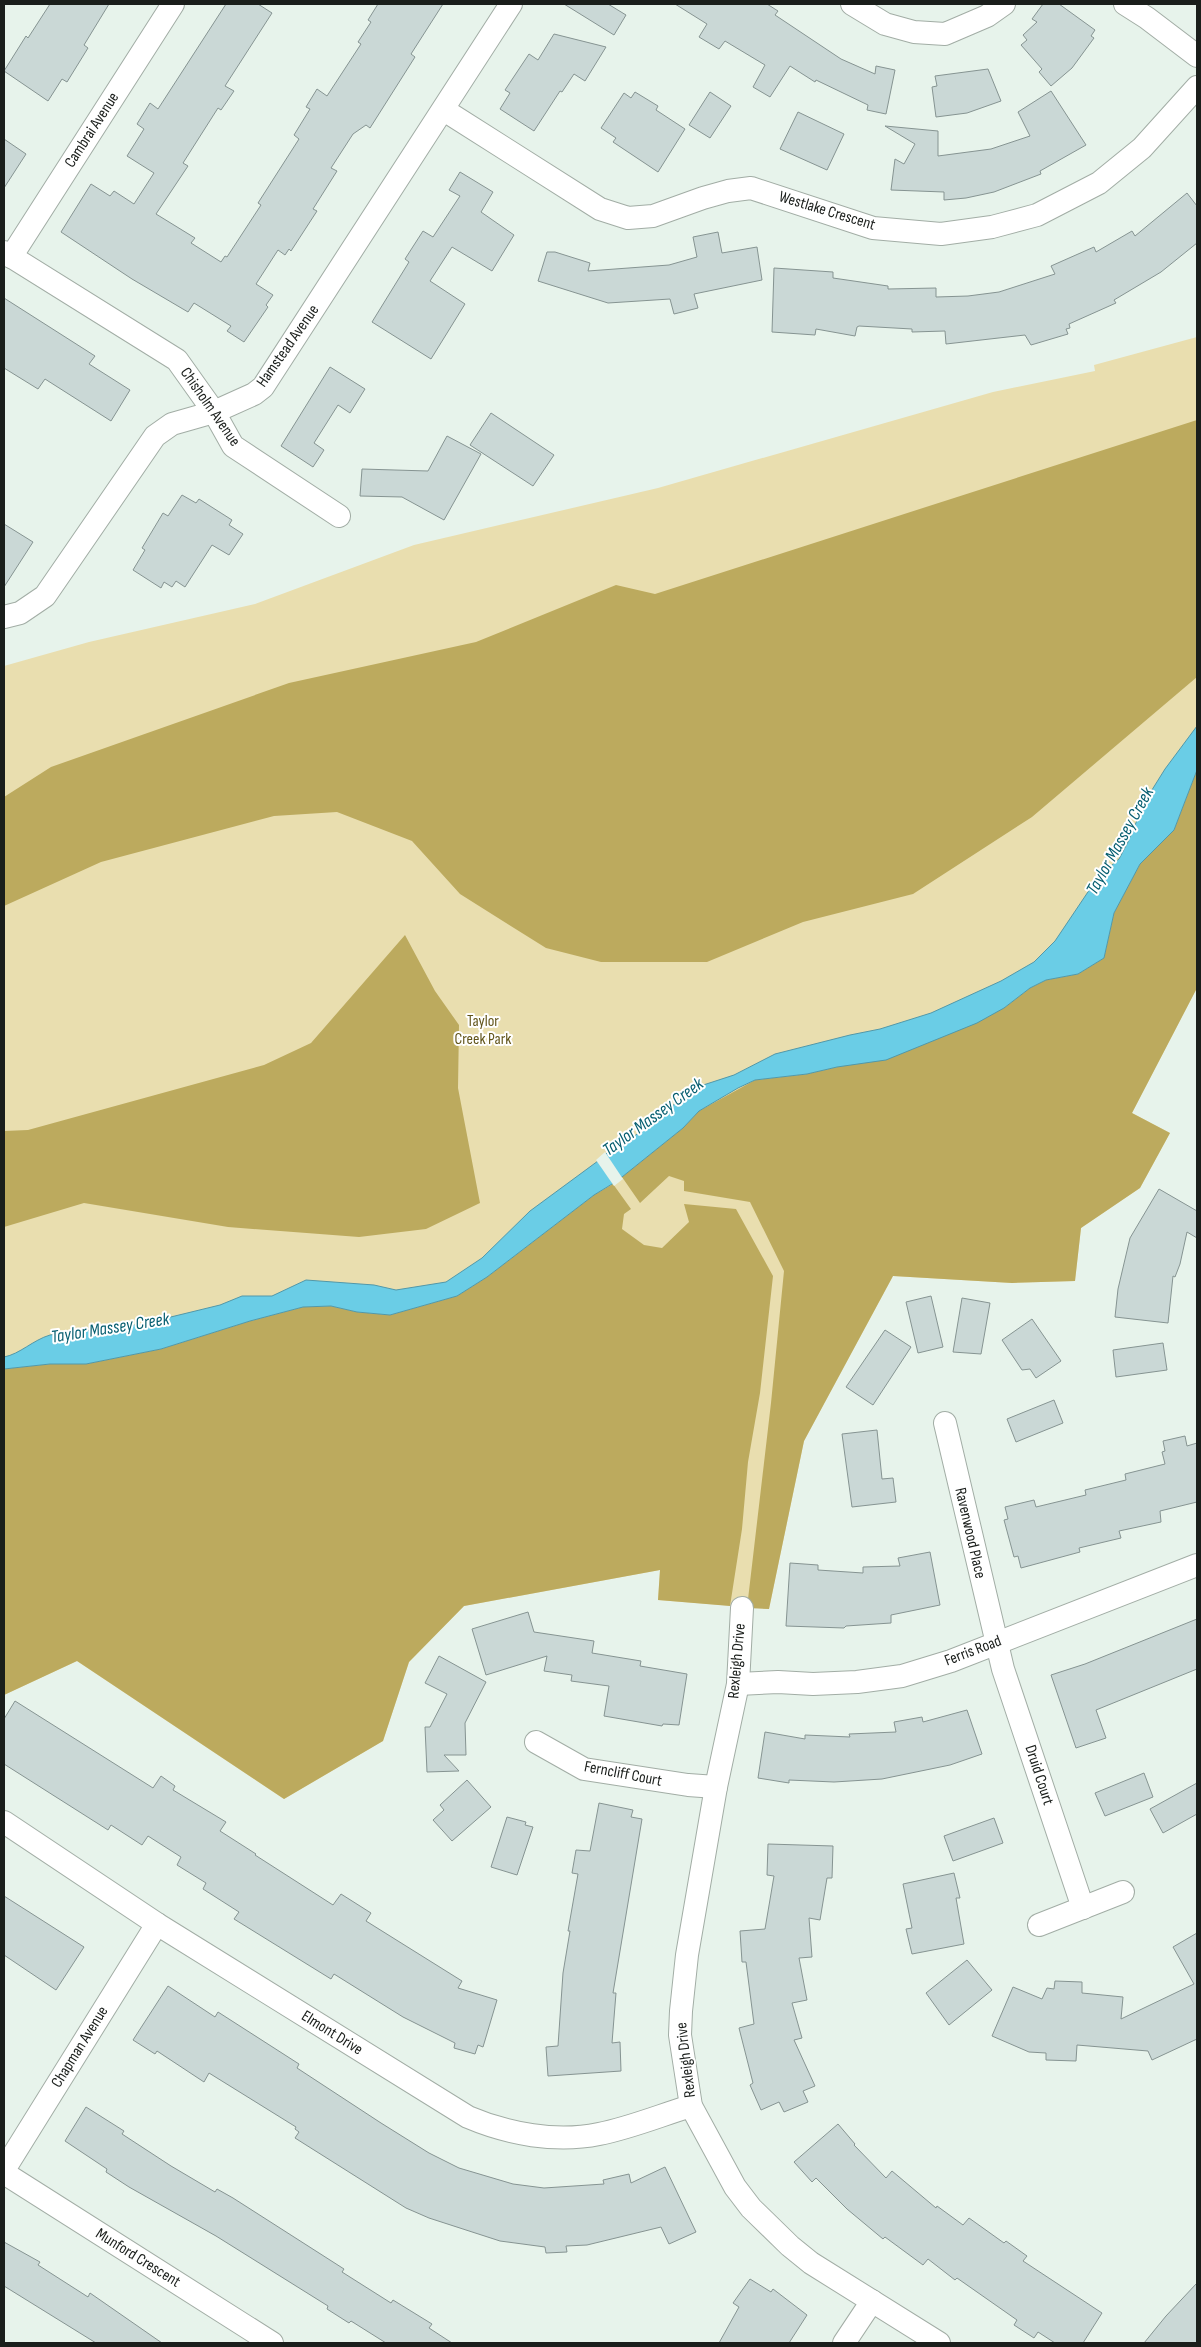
<svg xmlns="http://www.w3.org/2000/svg" width="1201" height="2347" font-family="'Sofia Sans Condensed',sans-serif">
<style>
.green{fill:#e9deaf}
.forest{fill:#bcaa5e}
.water{fill:#6acde6;stroke:#5298a9}
.pier{fill:#e7f3eb}
.building{fill:#cad8d6;stroke:#869492}
.lines{fill:none;stroke-linecap:round;stroke-linejoin:round}
.minor-casing{stroke:#a2ada5;stroke-width:24}
.minor{stroke:#fff;stroke-width:22}
.labels{text-anchor:middle;dominant-baseline:central;stroke-width:4;stroke-linejoin:round;paint-order:stroke}
.street-label{font-size:16px;fill:#1a1e1b;stroke:#fff}
.park-label{font-size:16px;fill:#62551b;stroke:#fff}
.water-label{font-size:18px;font-style:italic;fill:#065e70;stroke:#fff}
</style>
<rect width="100%" height="100%" fill="#e7f3eb"/>
<path class="green" d="M 1197,337 L 1197,988 L 1132,1113 L 1170,1133 L 1140,1188 L 1081,1228 L 1075,1281 L 1012,1283 L 893,1276 L 804,1441 L 769,1609 L 658,1600 L 660,1570 L 464,1606 L 409,1662 L 383,1741 L 284,1799 L 77,1661 L 4,1695 L 4,666 L 89,642 L 255,604 L 414,545 L 658,488 L 993,392 L 1095,371 L 1094,365 Z"/>
<g class="forest">
<path d="M 1197,420 L 1197,677 L 1032,817 L 913,894 L 803,922 L 707,962 L 601,962 L 546,948 L 460,894 L 412,841 L 337,812 L 274,816 L 101,862 L 4,906 L 4,797 L 51,767 L 289,683 L 476,642 L 616,585 L 655,594 Z"/>
<path d="M 1197,770 L 1197,988 L 1132,1113 L 1170,1133 L 1140,1188 L 1081,1228 L 1075,1281 L 1012,1283 L 893,1276 L 804,1441 L 769,1609 L 747,1608 L 771,1403 L 784,1271 L 750,1202 L 684,1191 L 684,1181 L 669,1176 L 640,1203 L 622,1177 L 683,1128 L 699,1111 L 755,1080 L 807,1074 L 837,1067 L 1004,1008 L 1030,988 L 1046,980 L 1078,974 L 1104,958 L 1114,913 L 1140,864 L 1174,830 Z"/>
<path d="M 405,935 L 435,991 L 459,1025 L 458,1088 L 480,1203 L 426,1229 L 359,1237 L 228,1227 L 84,1203 L 4,1227 L 4,1131 L 28,1130 L 264,1065 L 311,1043 Z"/>
<path d="M 613,1184 L 631,1209 L 624,1214 L 622,1229 L 644,1245 L 662,1248 L 689,1222 L 684,1204 L 736,1209 L 773,1276 L 760,1393 L 748,1462 L 742,1529 L 730,1606 L 658,1600 L 660,1570 L 464,1606 L 409,1662 L 383,1741 L 284,1799 L 77,1661 L 4,1695 L 4,1369 L 50,1364 L 86,1364 L 161,1349 L 250,1321 L 303,1307 L 331,1306 L 357,1312 L 390,1315 L 457,1296 L 487,1277 L 594,1195 Z"/>
</g>
<path class="water" d="M 1197,726 L 1197,770 L 1174,830 L 1140,864 L 1114,913 L 1104,958 L 1078,974 L 1046,980 L 1030,988 L 1004,1008 L 977,1023 L 886,1060 L 837,1067 L 807,1074 L 755,1080 L 738,1088 L 699,1111 L 683,1128 L 617,1181 L 594,1195 L 487,1277 L 457,1296 L 390,1315 L 357,1312 L 331,1306 L 303,1307 L 250,1321 L 161,1349 L 86,1364 L 50,1364 L 4,1369 L 4,1357 C 20,1354 33,1340 50,1335 L 142,1324 L 220,1305 L 242,1296 L 272,1296 L 306,1280 L 374,1285 L 396,1290 L 446,1282 L 482,1258 L 530,1211 L 602,1158 L 610,1150 L 626,1142 L 657,1120 L 691,1089 L 734,1075 L 775,1054 L 850,1035 L 880,1029 L 931,1013 L 1001,981 L 1034,962 L 1055,941 L 1098,877 L 1119,859 L 1128,842 L 1145,801 L 1165,769 Z"/>
<path class="pier" d="M 605,1152 L 623,1179 L 614,1186 L 596,1160 Z"/>
<g class="building">
<path d="M 50,4 L 109,4 L 84,45 L 88,48 L 67,82 L 62,79 L 48,101 L 4,71 L 26,36 L 28,38 Z"/>
<path d="M 226,4 L 258,4 L 272,13 L 225,86 L 234,91 L 221,110 L 218,108 L 183,163 L 188,166 L 156,214 L 195,238 L 191,243 L 221,262 L 225,256 L 227,257 L 261,205 L 258,203 L 299,139 L 294,135 L 310,109 L 306,107 L 317,89 L 327,96 L 361,44 L 358,42 L 371,22 L 368,20 L 378,4 L 443,4 L 411,54 L 415,57 L 370,128 L 366,125 L 353,134 L 331,168 L 337,171 L 313,209 L 317,211 L 291,251 L 289,249 L 285,255 L 278,250 L 256,284 L 273,295 L 266,305 L 268,307 L 244,342 L 227,331 L 231,326 L 194,303 L 188,312 L 132,279 L 61,232 L 91,184 L 110,196 L 114,191 L 134,204 L 154,173 L 127,156 L 144,129 L 137,124 L 150,103 L 158,109 Z"/>
<path d="M 564,4 L 608,4 L 626,15 L 614,35 Z"/>
<path d="M 675,4 L 767,4 L 778,11 L 775,15 L 841,59 L 875,74 L 876,66 L 895,70 L 886,114 L 867,110 L 868,105 L 816,80 L 815,82 L 790,66 L 770,97 L 753,87 L 765,65 L 725,41 L 719,49 L 699,37 L 707,24 Z"/>
<path d="M 1043,4 L 1059,4 L 1095,30 L 1091,36 L 1094,38 L 1072,68 L 1051,86 L 1039,72 L 1042,69 L 1021,45 L 1027,40 L 1023,35 L 1037,22 L 1032,19 Z"/>
<path d="M 554,34 L 606,47 L 585,81 L 574,74 L 562,92 L 560,91 L 534,131 L 500,109 L 510,93 L 505,90 L 529,54 L 538,60 Z"/>
<path d="M 988,69 L 1001,101 L 967,113 L 936,117 L 932,87 L 937,86 L 935,76 Z"/>
<path d="M 1051,91 L 1086,145 L 1040,171 L 1041,174 L 994,192 L 966,198 L 944,200 L 944,192 L 891,190 L 895,159 L 904,164 L 915,144 L 885,126 L 938,131 L 938,156 L 991,149 L 1030,136 L 1018,112 Z"/>
<path d="M 635,92 L 658,106 L 656,110 L 685,129 L 658,172 L 613,142 L 616,138 L 601,128 L 624,93 L 631,98 Z"/>
<path d="M 710,92 L 731,106 L 710,138 L 689,125 Z"/>
<path d="M 798,112 L 844,134 L 827,170 L 780,149 Z"/>
<path d="M 4,139 L 26,154 L 4,188 Z"/>
<path d="M 460,172 L 493,192 L 481,212 L 514,235 L 492,271 L 452,247 L 430,281 L 465,304 L 431,359 L 372,322 L 409,262 L 405,259 L 423,231 L 433,237 L 460,196 L 449,190 Z"/>
<path d="M 1187,193 L 1197,206 L 1197,243 L 1161,272 L 1114,300 L 1116,303 L 1069,324 L 1070,328 L 1066,329 L 1068,334 L 1031,345 L 1025,335 L 946,344 L 945,331 L 912,332 L 912,329 L 859,326 L 857,327 L 855,336 L 816,329 L 815,335 L 772,332 L 774,268 L 833,272 L 833,278 L 888,286 L 888,289 L 936,288 L 936,297 L 968,296 L 999,292 L 1055,274 L 1051,266 L 1094,247 L 1096,252 L 1132,231 L 1135,236 Z"/>
<path d="M 718,232 L 722,253 L 757,247 L 762,280 L 694,294 L 698,308 L 674,314 L 670,299 L 608,303 L 538,281 L 547,252 L 555,252 L 590,263 L 588,271 L 669,265 L 697,257 L 693,237 Z"/>
<path d="M 4,298 L 95,356 L 89,364 L 130,390 L 111,421 L 45,379 L 38,389 L 4,368 Z"/>
<path d="M 330,367 L 365,389 L 350,413 L 338,405 L 314,443 L 324,450 L 313,467 L 281,446 Z"/>
<path d="M 491,413 L 554,455 L 533,486 L 470,445 Z"/>
<path d="M 447,436 L 481,454 L 444,520 L 402,497 L 360,496 L 362,469 L 428,471 Z"/>
<path d="M 182,495 L 196,503 L 199,499 L 232,520 L 229,525 L 243,534 L 229,555 L 212,545 L 185,587 L 176,581 L 172,587 L 164,582 L 161,588 L 133,570 L 145,550 L 142,548 L 163,513 L 168,516 Z"/>
<path d="M 4,524 L 33,542 L 4,587 Z"/>
<path d="M 1159,1189 L 1197,1211 L 1197,1238 L 1187,1232 L 1180,1264 L 1175,1277 L 1173,1276 L 1168,1323 L 1115,1317 L 1118,1289 L 1130,1238 Z"/>
<path d="M 931,1296 L 943,1347 L 918,1353 L 906,1302 Z"/>
<path d="M 962,1298 L 990,1303 L 981,1354 L 953,1352 Z"/>
<path d="M 1032,1319 L 1061,1361 L 1036,1378 L 1030,1369 L 1022,1370 L 1002,1340 Z"/>
<path d="M 885,1330 L 911,1347 L 873,1405 L 846,1387 Z"/>
<path d="M 1163,1343 L 1167,1370 L 1116,1377 L 1113,1350 Z"/>
<path d="M 1054,1400 L 1063,1423 L 1016,1442 L 1007,1419 Z"/>
<path d="M 877,1430 L 882,1479 L 893,1478 L 896,1502 L 852,1507 L 842,1434 Z"/>
<path d="M 1185,1436 L 1187,1446 L 1197,1443 L 1197,1502 L 1160,1511 L 1161,1522 L 1119,1531 L 1121,1538 L 1079,1548 L 1080,1552 L 1021,1568 L 1018,1556 L 1014,1557 L 1004,1520 L 1008,1519 L 1005,1507 L 1034,1500 L 1036,1507 L 1086,1495 L 1085,1490 L 1126,1480 L 1125,1474 L 1165,1464 L 1162,1452 L 1165,1451 L 1163,1441 Z"/>
<path d="M 930,1552 L 940,1605 L 891,1615 L 891,1623 L 846,1626 L 844,1628 L 786,1626 L 790,1563 L 818,1565 L 818,1570 L 863,1573 L 863,1567 L 900,1566 L 898,1558 Z"/>
<path d="M 528,1612 L 534,1632 L 594,1641 L 592,1653 L 641,1661 L 640,1666 L 687,1674 L 679,1725 L 663,1724 L 662,1726 L 604,1716 L 609,1686 L 571,1681 L 572,1675 L 544,1671 L 547,1656 L 486,1675 L 472,1629 Z"/>
<path d="M 1197,1619 L 1197,1669 L 1096,1710 L 1106,1738 L 1076,1748 L 1051,1675 L 1085,1664 Z"/>
<path d="M 439,1656 L 486,1682 L 465,1723 L 466,1755 L 444,1755 L 459,1771 L 427,1772 L 425,1727 L 430,1727 L 447,1694 L 425,1683 Z"/>
<path d="M 15,1701 L 153,1788 L 161,1776 L 175,1786 L 173,1790 L 226,1822 L 220,1831 L 256,1854 L 255,1855 L 333,1905 L 341,1894 L 371,1913 L 366,1921 L 462,1981 L 458,1988 L 497,2000 L 483,2047 L 478,2045 L 475,2054 L 454,2048 L 455,2043 L 403,2017 L 334,1974 L 331,1979 L 234,1919 L 239,1912 L 203,1889 L 206,1883 L 177,1865 L 181,1857 L 148,1836 L 142,1845 L 111,1825 L 108,1830 L 4,1764 L 4,1719 Z"/>
<path d="M 967,1710 L 982,1754 L 950,1765 L 882,1779 L 834,1782 L 789,1780 L 789,1783 L 758,1778 L 765,1732 L 805,1739 L 805,1735 L 850,1737 L 849,1734 L 896,1732 L 894,1722 L 922,1717 L 923,1722 Z"/>
<path d="M 1144,1773 L 1153,1797 L 1105,1816 L 1095,1793 Z"/>
<path d="M 467,1780 L 491,1807 L 452,1841 L 433,1820 L 444,1810 L 440,1805 Z"/>
<path d="M 1197,1783 L 1197,1814 L 1163,1833 L 1150,1809 Z"/>
<path d="M 599,1803 L 633,1810 L 631,1817 L 642,1819 L 613,1993 L 616,1993 L 612,2043 L 620,2042 L 621,2071 L 548,2076 L 546,2047 L 558,2046 L 563,1973 L 570,1931 L 568,1931 L 578,1874 L 572,1873 L 576,1850 L 590,1851 Z"/>
<path d="M 507,1817 L 526,1822 L 525,1825 L 533,1827 L 517,1875 L 491,1867 Z"/>
<path d="M 994,1818 L 1003,1843 L 953,1861 L 944,1836 Z"/>
<path d="M 768,1844 L 833,1846 L 832,1878 L 827,1878 L 820,1920 L 809,1918 L 812,1957 L 799,1958 L 807,2000 L 792,2003 L 802,2038 L 794,2040 L 815,2086 L 803,2091 L 808,2102 L 784,2112 L 779,2102 L 761,2110 L 750,2085 L 753,2083 L 739,2028 L 754,2024 L 746,1962 L 742,1962 L 740,1931 L 765,1929 L 774,1876 L 767,1875 Z"/>
<path d="M 954,1873 L 960,1898 L 956,1898 L 964,1944 L 912,1954 L 906,1929 L 912,1928 L 903,1884 Z"/>
<path d="M 4,1896 L 84,1947 L 56,1990 L 4,1955 Z"/>
<path d="M 1197,1933 L 1197,2039 L 1152,2060 L 1148,2051 L 1077,2045 L 1076,2061 L 1046,2060 L 1046,2053 L 1029,2052 L 992,2036 L 1013,1987 L 1042,1999 L 1047,1988 L 1054,1989 L 1055,1981 L 1082,1982 L 1082,1993 L 1123,1997 L 1121,2019 L 1194,1984 L 1173,1947 Z"/>
<path d="M 967,1960 L 992,1990 L 949,2025 L 926,1993 Z"/>
<path d="M 168,1986 L 215,2017 L 218,2012 L 299,2064 L 297,2068 L 381,2123 L 429,2153 L 459,2168 L 513,2184 L 544,2188 L 604,2184 L 603,2180 L 629,2174 L 631,2183 L 665,2167 L 696,2232 L 669,2244 L 661,2227 L 587,2245 L 566,2246 L 567,2252 L 546,2253 L 545,2247 L 500,2241 L 429,2218 L 406,2208 L 295,2138 L 299,2132 L 295,2129 L 296,2127 L 209,2073 L 204,2082 L 157,2051 L 155,2054 L 133,2040 Z"/>
<path d="M 86,2107 L 124,2131 L 122,2134 L 171,2166 L 215,2192 L 217,2189 L 233,2198 L 344,2269 L 342,2272 L 391,2303 L 393,2300 L 432,2324 L 429,2328 L 452,2343 L 386,2343 L 351,2321 L 349,2323 L 327,2309 L 328,2306 L 216,2236 L 129,2187 L 106,2172 L 107,2169 L 65,2141 Z"/>
<path d="M 838,2124 L 855,2144 L 854,2145 L 886,2178 L 892,2171 L 936,2208 L 937,2206 L 963,2225 L 969,2218 L 1004,2243 L 1006,2241 L 1027,2256 L 1023,2261 L 1102,2313 L 1083,2343 L 1055,2343 L 1038,2332 L 1034,2338 L 1014,2325 L 1017,2320 L 957,2278 L 955,2280 L 928,2259 L 923,2265 L 885,2237 L 883,2239 L 847,2209 L 816,2178 L 812,2182 L 794,2162 Z"/>
<path d="M 4,2242 L 40,2262 L 38,2265 L 88,2297 L 90,2293 L 162,2343 L 96,2343 L 4,2286 Z"/>
<path d="M 750,2279 L 771,2292 L 773,2289 L 807,2315 L 789,2343 L 719,2343 L 739,2307 L 733,2303 Z"/>
<path d="M 1197,2283 L 1197,2343 L 1144,2343 L 1166,2316 Z"/>
</g>
<g class="lines">
<defs>
<g id="minor">
<path d="M 852,4 L 885,24 L 914,32 L 945,34 L 987,16 L 1004,4"/>
<path d="M 1125,4 L 1147,18 L 1197,56"/>
<path d="M 444,110 L 600,209 L 628,218 L 653,216 L 703,198 L 728,191 L 751,188 L 873,228 L 941,234 L 992,227 L 1037,215 L 1099,183 L 1142,148 L 1197,87"/>
<path d="M 4,252 L 177,360 L 214,412 L 233,446 L 339,516"/>
<path d="M 11,257 L 173,4"/>
<path d="M 4,617 L 20,613 L 45,596 L 155,436 L 172,424 L 214,412 L 254,394 L 263,387 L 511,4"/>
<path d="M 945,1423 L 1003,1669 L 1083,1908"/>
<path d="M 742,1608 L 738,1684 L 716,1787 L 687,1955 L 681,2011 L 680,2035 L 691,2106 L 735,2187 L 751,2208 L 790,2246 L 811,2263 L 939,2343"/>
<path d="M 738,1684 L 778,1682 L 813,1684 L 857,1682 L 902,1676 L 951,1661 L 1197,1565"/>
<path d="M 536,1742 L 584,1769 L 688,1785 L 716,1787"/>
<path d="M 4,1822 L 157,1924 L 468,2117 C 508,2134 556,2143 599,2134 C 630,2128 661,2115 691,2106"/>
<path d="M 1039,1925 L 1123,1892"/>
<path d="M 4,2170 L 157,1924"/>
<path d="M 4,2173 L 272,2343"/>
<path d="M 844,2343 L 872,2301"/>
</g>
</defs>
<use href="#minor" class="minor-casing"/>
<use href="#minor" class="minor"/>
</g>
<g class="labels">
<g class="street-label">
<text transform="translate(92 130) rotate(-57)">Cambrai Avenue</text>
<text transform="translate(827 211) rotate(17)">Westlake Crescent</text>
<text transform="translate(288 346) rotate(-55)">Hamstead Avenue</text>
<text transform="translate(210 407) rotate(55)">Chisholm Avenue</text>
<text transform="translate(970 1533) rotate(77)">Ravenwood Place</text>
<text transform="translate(973 1651) rotate(-21)">Ferris Road</text>
<text transform="translate(737 1661) rotate(-85)">Rexleigh Drive</text>
<text transform="translate(623 1774) rotate(11)">Ferncliff Court</text>
<text transform="translate(1039 1775) rotate(72)">Druid Court</text>
<text transform="translate(332 2033) rotate(32)">Elmont Drive</text>
<text transform="translate(80 2047) rotate(-58)">Chapman Avenue</text>
<text transform="translate(686 2060) rotate(-97)">Rexleigh Drive</text>
<text transform="translate(138 2258) rotate(32)">Munford Crescent</text>
</g>
<g class="park-label">
<text x="483" y="1021">Taylor<tspan x="483" dy="18">Creek Park</tspan></text>
</g>
<g class="water-label">
<text transform="translate(1120 841) rotate(-61)">Taylor Massey Creek</text>
<text transform="translate(653 1117) rotate(-36)">Taylor Massey Creek</text>
<text transform="translate(110 1328) rotate(-9)">Taylor Massey Creek</text>
</g>
</g>
<rect width="1201" height="2347" fill="none" stroke="#1a1e1b" stroke-width="10"/>
</svg>
